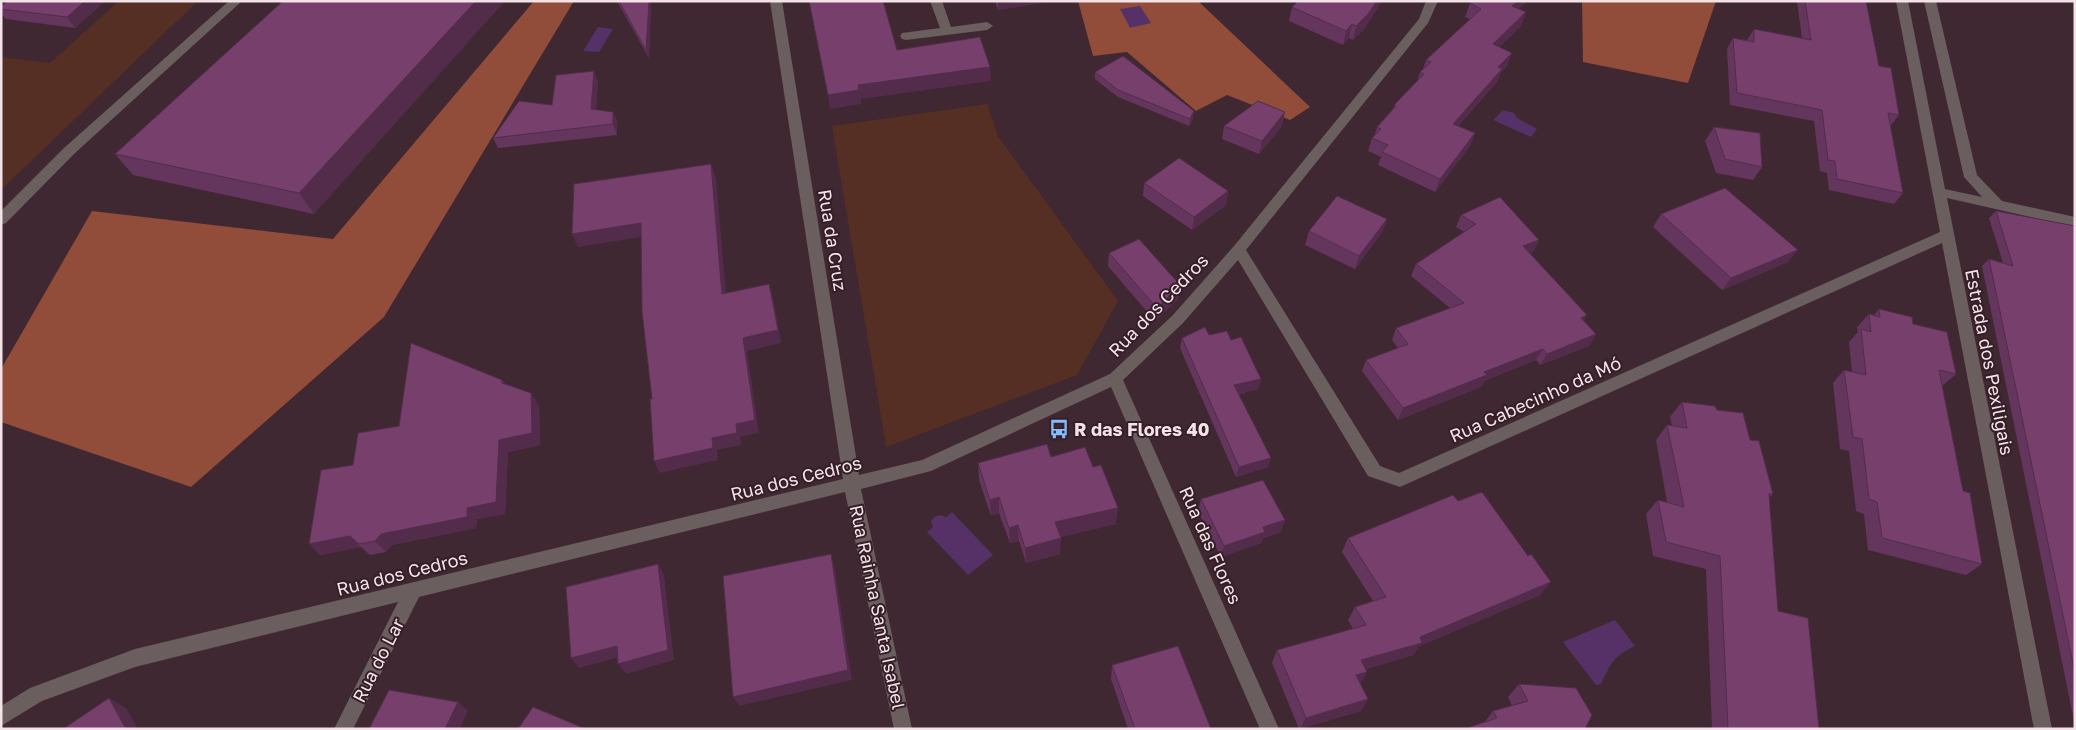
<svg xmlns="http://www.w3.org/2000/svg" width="2076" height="730" font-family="'Golos Text',sans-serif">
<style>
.green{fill:#552e24}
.forest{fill:#914c3a}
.water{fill:#553167}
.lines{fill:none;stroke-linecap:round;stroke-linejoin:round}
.minor{fill:#6b5e5e;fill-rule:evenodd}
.wall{fill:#65365d}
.shaded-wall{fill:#532c4c}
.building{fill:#763f6c;stroke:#532c4c}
.labels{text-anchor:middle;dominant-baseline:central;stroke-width:4;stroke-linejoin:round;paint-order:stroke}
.street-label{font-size:18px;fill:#f3e3e9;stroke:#351e27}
.poi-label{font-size:18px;font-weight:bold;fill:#f3e3e9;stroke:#351e27;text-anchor:start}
</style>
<rect width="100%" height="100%" fill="#3f2831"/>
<g class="green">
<path d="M 119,1 L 198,1 L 1,190 L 1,57 L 50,63 Z"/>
<path d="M 987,104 L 998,136 L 1118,301 L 1077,375 L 886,447 L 832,126 Z"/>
</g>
<g class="forest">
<path d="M 534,1 L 574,1 L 384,317 L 191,487 L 1,422 L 1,369 L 92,211 L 333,239 Z"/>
<path d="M 1078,1 L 1198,1 L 1310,107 L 1290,120 L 1227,95 L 1196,111 L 1127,52 L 1093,56 Z"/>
<path d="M 1582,1 L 1716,1 L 1688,83 L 1583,62 Z"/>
</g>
<g class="water">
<path d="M 1140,6 L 1151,23 L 1130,28 L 1120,9 Z"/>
<path d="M 598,27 L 613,29 L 599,52 L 583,51 Z"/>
<path d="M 1503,110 L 1514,113 L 1517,118 L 1537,129 L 1531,137 L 1493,120 Z"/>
<path d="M 952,512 L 993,555 L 968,575 L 927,532 L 933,527 L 931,522 L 934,517 L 940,515 L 946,517 Z"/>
<path d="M 1615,620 L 1635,646 C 1613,656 1611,663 1601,684 L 1596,685 L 1563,642 Z"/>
</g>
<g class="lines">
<g class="minor">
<path d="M 229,1 L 242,1 L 74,154 L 6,223 L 1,225 L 1,211 L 64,148 Z"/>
<path d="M 770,1 L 782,1 L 859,475 L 922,460 L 1110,374 L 1173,315 L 1234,246 L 1419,19 L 1426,1 L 1438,1 L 1428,23 L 1246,250 L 1380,466 L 1399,473 L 1940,232 L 1896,1 L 1908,1 L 1945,189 L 1982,197 L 1964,177 L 1924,1 L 1936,1 L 1977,175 L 2002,201 L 2075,217 L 2075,227 L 1947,198 L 2052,729 L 2034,729 L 1942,243 L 1400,487 L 1368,476 L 1238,260 L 1183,323 L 1123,380 L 1279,729 L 1260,729 L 1111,387 L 931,471 L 861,489 L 912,729 L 894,729 L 845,492 L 419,597 L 353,729 L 334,729 L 398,602 L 135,667 L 42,701 L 1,726 L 1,706 L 30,688 L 135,649 L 843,479 Z"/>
<path d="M 930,1 L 942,1 L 951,27 L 987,22 L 993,26 L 987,30 L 906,40 L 902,39 L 900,36 L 902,33 L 940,28 Z"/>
</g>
</g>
<g class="wall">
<path d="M 8,1 L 105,1 L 75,28 L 6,19 L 1,13 L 1,6 Z"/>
<path d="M 283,1 L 314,214 L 133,175 L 115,154 Z"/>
<path d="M 617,1 L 651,1 L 649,58 Z"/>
<path d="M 995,1 L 1053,1 L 998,10 Z"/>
<path d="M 1298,1 L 1382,1 L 1365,28 L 1353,40 L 1349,38 L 1343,45 L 1289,21 L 1292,7 Z"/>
<path d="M 1797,1 L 1866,1 L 1879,66 L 1899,115 L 1890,126 L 1903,193 L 1894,204 L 1829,190 L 1827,173 L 1820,171 L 1814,121 L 1730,105 L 1727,49 L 1733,38 L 1747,40 L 1754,29 L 1802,38 Z"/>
<path d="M 1470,3 L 1519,9 L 1521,26 L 1499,47 L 1507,66 L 1501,72 L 1497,82 L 1458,126 L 1475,133 L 1470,146 L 1435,192 L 1378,165 L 1381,157 L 1368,151 L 1372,138 L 1375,134 L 1377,127 L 1393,109 L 1394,105 L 1417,82 L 1420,72 L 1423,69 L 1426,60 L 1470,19 L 1465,17 Z"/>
<path d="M 1095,72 L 1193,118 L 1189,126 L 1118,97 L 1095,79 Z"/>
<path d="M 598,82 L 596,110 L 613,112 L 617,122 L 617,135 L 498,148 L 493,138 L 552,105 Z"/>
<path d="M 1224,126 L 1282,126 L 1259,154 L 1222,139 Z"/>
<path d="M 1714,127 L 1762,167 L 1753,180 L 1716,173 L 1705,141 Z"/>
<path d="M 1144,183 L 1228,191 L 1226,205 L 1192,230 L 1143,196 Z"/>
<path d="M 1996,211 L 2075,226 L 2075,726 L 1982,266 L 1989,259 L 2003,263 L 1989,218 Z"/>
<path d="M 1661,214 L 1788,262 L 1722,290 L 1653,227 Z"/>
<path d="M 1461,215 L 1539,240 L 1533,252 L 1530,253 L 1584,321 L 1596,334 L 1589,346 L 1540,365 L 1536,360 L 1484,381 L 1481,387 L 1398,420 L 1362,371 L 1366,360 L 1398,348 L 1392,340 L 1396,328 L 1450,308 L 1411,276 L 1416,264 L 1464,232 L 1456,227 Z"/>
<path d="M 1387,219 L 1382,232 L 1355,269 L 1305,245 L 1309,231 Z"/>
<path d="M 1109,253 L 1180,285 L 1178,299 L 1155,321 L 1108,266 Z"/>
<path d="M 1879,309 L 1913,324 L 1956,374 L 1942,386 L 1963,491 L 1982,564 L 1966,575 L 1868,550 L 1864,514 L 1856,511 L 1849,451 L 1840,449 L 1833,383 L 1844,370 L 1852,372 L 1849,342 L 1858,332 L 1857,327 L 1869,314 L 1874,315 Z"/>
<path d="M 1209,335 L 1231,340 L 1261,379 L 1258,389 L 1239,394 L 1268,467 L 1236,477 L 1180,348 L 1182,338 Z"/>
<path d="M 502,380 L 505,384 L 539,406 L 540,445 L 508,452 L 505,514 L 477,519 L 476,528 L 392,545 L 386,552 L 370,555 L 361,547 L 320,555 L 353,465 L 399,426 Z"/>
<path d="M 1682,402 L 1717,410 L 1750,440 L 1773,494 L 1769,498 L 1778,611 L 1819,729 L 1712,729 L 1706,569 L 1653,556 L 1646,514 L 1658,500 L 1667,502 L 1656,440 L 1667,425 L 1672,426 L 1670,417 Z"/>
<path d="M 1051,457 L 1093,467 L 1116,524 L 1060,537 L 1060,554 L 1026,563 L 1019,541 L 1010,543 L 999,513 L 991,516 L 979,480 L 978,463 Z"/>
<path d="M 1201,499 L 1281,532 L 1263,538 L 1261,543 L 1221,557 L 1198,511 Z"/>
<path d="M 1458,501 L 1540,595 L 1419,646 L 1413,655 L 1366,669 L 1367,672 L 1360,684 L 1368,699 L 1361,711 L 1299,729 L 1272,663 L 1277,650 L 1353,629 L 1348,620 L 1355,607 L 1373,601 L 1342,552 L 1348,538 Z"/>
<path d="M 1112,665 L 1211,729 L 1128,729 L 1111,679 Z"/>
<path d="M 1519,684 L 1585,729 L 1468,729 L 1470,727 L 1484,723 L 1493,711 L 1512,706 L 1508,697 Z"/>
</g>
<g class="shaded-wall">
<path d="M 85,1 L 105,1 L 75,28 L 67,17 Z"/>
<path d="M 476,1 L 505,1 L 314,214 L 299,193 Z"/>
<path d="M 649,1 L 651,1 L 649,58 L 646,50 Z"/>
<path d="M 998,1 L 1053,1 L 998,10 Z"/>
<path d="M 1377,1 L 1382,1 L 1365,28 L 1353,40 L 1356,26 Z"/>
<path d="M 1518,1 L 1528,1 L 1507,19 L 1512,6 Z"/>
<path d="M 1526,12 L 1521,26 L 1488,57 L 1493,44 Z"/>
<path d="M 1352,24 L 1349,38 L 1343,45 L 1346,31 Z"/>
<path d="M 1512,53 L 1507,66 L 1501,72 L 1497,82 L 1448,137 L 1453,124 L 1498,67 Z"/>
<path d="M 990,67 L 991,81 L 861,99 L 861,104 L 830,109 L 828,95 L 858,85 Z"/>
<path d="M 594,71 L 598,82 L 595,120 L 591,109 Z"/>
<path d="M 1194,111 L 1193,118 L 1189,126 L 1190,119 Z"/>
<path d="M 613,112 L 617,122 L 617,135 L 613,124 Z"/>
<path d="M 1285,112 L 1282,126 L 1259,154 L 1262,141 Z"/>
<path d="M 1475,133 L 1470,146 L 1435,192 L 1440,179 Z"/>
<path d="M 711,164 L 716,178 L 727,307 L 722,294 Z"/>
<path d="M 1228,191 L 1226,205 L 1192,230 L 1194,217 Z"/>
<path d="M 1387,219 L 1382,232 L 1355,269 L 1359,256 Z"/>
<path d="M 641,223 L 647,236 L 578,247 L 572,234 Z"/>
<path d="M 1539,240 L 1533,252 L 1517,258 L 1523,246 Z"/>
<path d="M 1798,250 L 1788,262 L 1722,290 L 1731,278 Z"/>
<path d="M 769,284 L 773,297 L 781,343 L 747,351 L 759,433 L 740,437 L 741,445 L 717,450 L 718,460 L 660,473 L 654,461 L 712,438 L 736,424 L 743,338 Z"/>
<path d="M 1180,285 L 1178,299 L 1155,321 L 1157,308 Z"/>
<path d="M 1587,315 L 1580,327 L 1581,318 Z"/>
<path d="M 1596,334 L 1589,346 L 1540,365 L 1547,354 Z"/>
<path d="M 1543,349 L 1536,360 L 1484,381 L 1481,387 L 1398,420 L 1403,408 L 1484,372 Z"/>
<path d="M 1261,379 L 1258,389 L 1232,395 L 1234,385 Z"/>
<path d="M 531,393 L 539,406 L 540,445 L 508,452 L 505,514 L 477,519 L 476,528 L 392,545 L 386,552 L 375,541 L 381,534 L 467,508 L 499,440 Z"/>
<path d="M 1271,458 L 1268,467 L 1236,477 L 1239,467 Z"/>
<path d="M 999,497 L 999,513 L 991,516 L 990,500 Z"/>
<path d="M 1118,508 L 1116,524 L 1055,538 L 1055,522 Z"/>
<path d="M 1285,520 L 1281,532 L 1263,538 L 1261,543 L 1221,557 L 1224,546 L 1263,527 Z"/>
<path d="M 1018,525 L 1019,541 L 1010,543 L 1009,528 Z"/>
<path d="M 350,536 L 361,547 L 320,555 L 309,544 Z"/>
<path d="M 1061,538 L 1060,554 L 1026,563 L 1025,548 Z"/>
<path d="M 831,554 L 834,565 L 852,680 L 739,706 L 733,697 Z"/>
<path d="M 658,564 L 664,575 L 674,660 L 626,674 L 618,664 Z"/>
<path d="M 1551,582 L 1540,595 L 1419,646 L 1413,655 L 1354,672 L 1361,660 L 1420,637 Z"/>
<path d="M 617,646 L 624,656 L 579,668 L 571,658 Z"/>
<path d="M 1367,672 L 1360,684 L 1356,675 Z"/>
<path d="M 109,698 L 126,708 L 138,729 L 126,729 Z"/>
<path d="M 1368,699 L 1361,711 L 1300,729 L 1306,718 Z"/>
<path d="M 458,702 L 468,711 L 460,729 L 445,729 Z"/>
</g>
<g class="building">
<path d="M 8,1 L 85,1 L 67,17 L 1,9 L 1,6 Z"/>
<path d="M 283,1 L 476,1 L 299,193 L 115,154 Z"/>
<path d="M 619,1 L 649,1 L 646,50 Z"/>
<path d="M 809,1 L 883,1 L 897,50 L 980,37 L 990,67 L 858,85 L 859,90 L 828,95 Z"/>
<path d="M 1298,1 L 1377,1 L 1368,14 L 1356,26 L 1352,24 L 1346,31 L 1292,7 Z"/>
<path d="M 1472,1 L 1518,1 L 1512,6 L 1526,12 L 1493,44 L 1512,53 L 1498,67 L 1502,69 L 1453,124 L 1475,133 L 1440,179 L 1382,152 L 1388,145 L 1372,138 L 1381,129 L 1377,127 L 1396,106 L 1394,105 L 1424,74 L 1420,72 L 1431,62 L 1426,60 L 1481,9 L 1470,3 Z"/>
<path d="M 1805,1 L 1866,1 L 1879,66 L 1891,68 L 1899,115 L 1888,113 L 1903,193 L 1837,179 L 1835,161 L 1828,160 L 1822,110 L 1737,93 L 1733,38 L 1754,42 L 1754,29 L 1811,40 Z"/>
<path d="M 1123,56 L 1194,111 L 1190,119 L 1118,90 L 1095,72 Z"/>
<path d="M 594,71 L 591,109 L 613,112 L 613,124 L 493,138 L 519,101 L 552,105 L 556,75 Z"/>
<path d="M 1258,101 L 1285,112 L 1262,141 L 1224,126 Z"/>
<path d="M 1714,127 L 1760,133 L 1762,167 L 1725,159 Z"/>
<path d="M 1179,158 L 1228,191 L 1194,217 L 1144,183 Z"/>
<path d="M 711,164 L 722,294 L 769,284 L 778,330 L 743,338 L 755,420 L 736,424 L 737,433 L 712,438 L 713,448 L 654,461 L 650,399 L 652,399 L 642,311 L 641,223 L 572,234 L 574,184 Z"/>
<path d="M 1725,188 L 1798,250 L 1731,278 L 1661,214 Z"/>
<path d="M 1337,196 L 1387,219 L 1359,256 L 1309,231 Z"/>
<path d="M 1500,197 L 1539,240 L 1523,246 L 1587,315 L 1581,318 L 1596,334 L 1547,354 L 1543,349 L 1484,372 L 1487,375 L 1403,408 L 1366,360 L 1408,344 L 1396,328 L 1464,303 L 1416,264 L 1476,224 L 1461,215 Z"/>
<path d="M 1996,211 L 2075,226 L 2075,673 L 1989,259 L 2013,266 Z"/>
<path d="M 1139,239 L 1180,285 L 1157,308 L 1109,253 Z"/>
<path d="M 1879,309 L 1912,317 L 1913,324 L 1947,332 L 1956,374 L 1939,370 L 1963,491 L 1970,493 L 1982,564 L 1882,538 L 1877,502 L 1869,499 L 1862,439 L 1853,437 L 1844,370 L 1866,375 L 1861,329 L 1871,332 L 1869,314 L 1880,317 Z"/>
<path d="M 1205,327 L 1209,335 L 1227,331 L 1231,340 L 1241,337 L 1261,379 L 1234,385 L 1271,458 L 1239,467 L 1182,338 Z"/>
<path d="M 411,343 L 502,380 L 502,383 L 531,393 L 532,433 L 499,440 L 496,502 L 467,508 L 467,517 L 381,534 L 375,541 L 359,544 L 350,536 L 309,544 L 321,470 L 353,465 L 358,433 L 399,426 Z"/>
<path d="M 1682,402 L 1715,406 L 1717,410 L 1743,413 L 1750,440 L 1759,441 L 1773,494 L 1769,494 L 1778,611 L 1808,618 L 1819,729 L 1728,729 L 1720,556 L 1666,542 L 1658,500 L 1684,507 L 1667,425 L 1687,428 Z"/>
<path d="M 1047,444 L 1051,457 L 1085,447 L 1093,467 L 1101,465 L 1118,508 L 1055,522 L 1061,538 L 1025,548 L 1018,525 L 1009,528 L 999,497 L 990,500 L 978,463 Z"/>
<path d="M 1263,480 L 1285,520 L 1263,527 L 1265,532 L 1224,546 L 1201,499 Z"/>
<path d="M 1482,492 L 1528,556 L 1531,554 L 1551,582 L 1420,637 L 1422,643 L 1361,660 L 1367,672 L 1356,675 L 1368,699 L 1306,718 L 1277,650 L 1366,625 L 1355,607 L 1386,597 L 1348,538 L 1453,495 L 1458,501 Z"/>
<path d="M 831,554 L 848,670 L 733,697 L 723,576 Z"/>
<path d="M 658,564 L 668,650 L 618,664 L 617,646 L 571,658 L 566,587 Z"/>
<path d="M 1178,646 L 1211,729 L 1135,729 L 1112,665 Z"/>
<path d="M 1519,684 L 1576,688 L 1592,715 L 1585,729 L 1471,729 L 1470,727 L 1497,718 L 1493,711 L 1528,701 Z"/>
<path d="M 389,690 L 458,702 L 445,729 L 369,729 Z"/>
<path d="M 109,698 L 126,729 L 63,729 Z"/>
<path d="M 533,707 L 586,729 L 518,729 Z"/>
</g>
<defs>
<symbol id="bus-bare" viewBox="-9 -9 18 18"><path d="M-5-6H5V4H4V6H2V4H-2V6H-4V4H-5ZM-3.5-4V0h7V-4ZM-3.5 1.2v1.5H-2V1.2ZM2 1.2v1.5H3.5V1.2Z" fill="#83bcfb" stroke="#351e27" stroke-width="2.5" paint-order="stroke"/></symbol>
</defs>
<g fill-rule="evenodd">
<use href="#bus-bare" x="1045" y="415" width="28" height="28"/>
</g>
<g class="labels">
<g class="street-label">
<text transform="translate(833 240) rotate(81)">Rua da Cruz</text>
<text transform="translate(1158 305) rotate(-46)">Rua dos Cedros</text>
<text transform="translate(1990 362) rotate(79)">Estrada dos Pexiligais</text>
<text transform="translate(1535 399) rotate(-24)">Rua Cabecinho da Mó</text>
<text transform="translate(796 478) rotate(-14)">Rua dos Cedros</text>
<text transform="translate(1211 545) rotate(66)">Rua das Flores</text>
<text transform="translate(402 573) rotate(-14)">Rua dos Cedros</text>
<text transform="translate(878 607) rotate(78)">Rua Rainha Santa Isabel</text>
<text transform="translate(378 660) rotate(-63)">Rua do Lar</text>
</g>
<g class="poi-label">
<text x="1074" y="429">R das Flores 40</text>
</g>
</g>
<rect width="2076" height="730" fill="none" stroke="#f3e3e9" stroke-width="5"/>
</svg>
